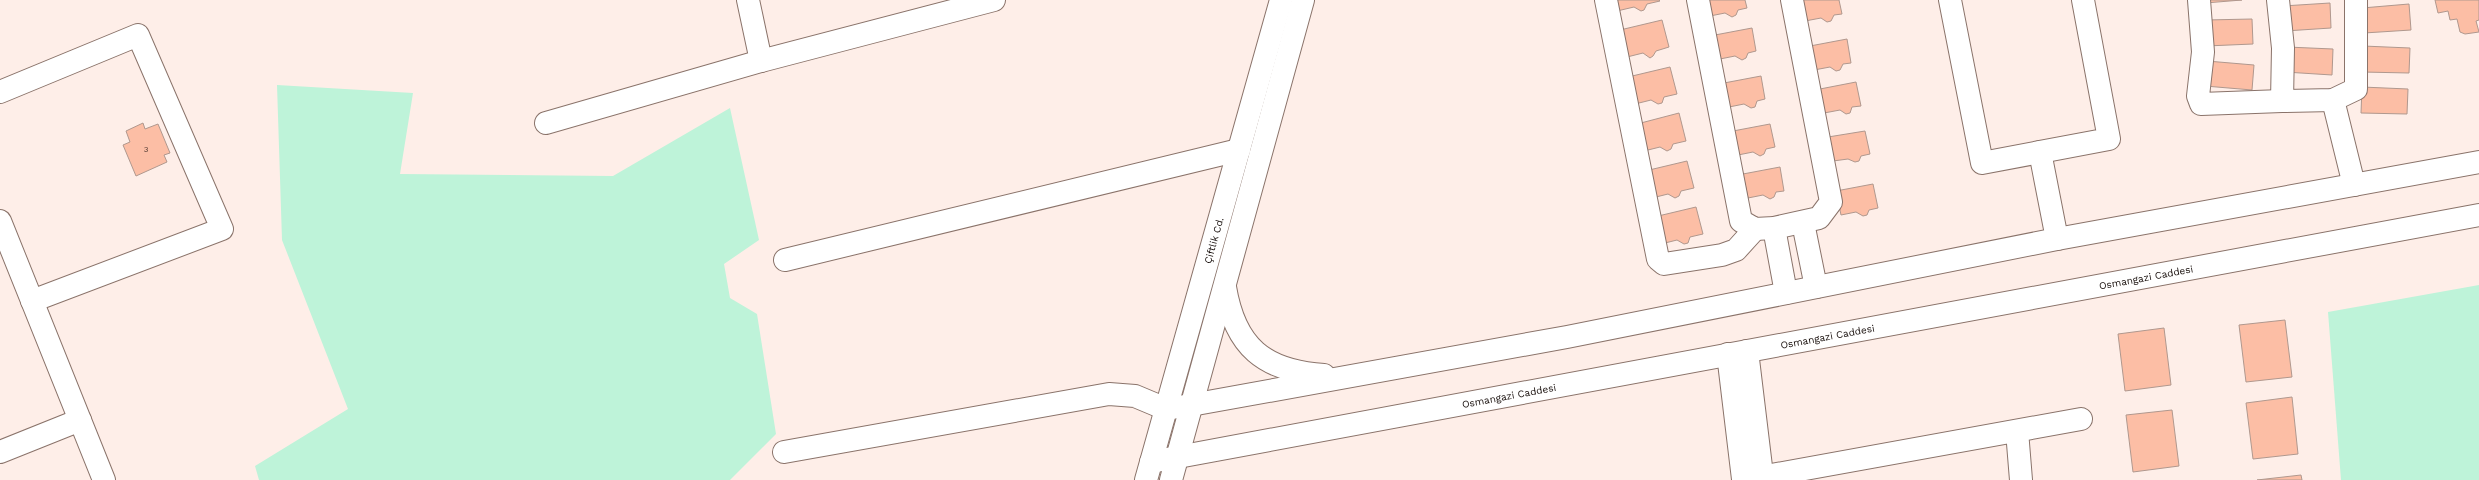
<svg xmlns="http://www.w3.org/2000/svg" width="2479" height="480" font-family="'Work Sans',sans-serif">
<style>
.green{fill:#bef3d9}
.building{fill:#fcbea5;stroke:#b0988e}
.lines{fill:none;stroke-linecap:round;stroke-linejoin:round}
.minor-casing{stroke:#8a736a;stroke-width:24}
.minor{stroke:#fff;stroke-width:22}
.labels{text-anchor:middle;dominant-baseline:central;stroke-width:4;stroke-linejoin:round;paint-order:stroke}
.number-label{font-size:8px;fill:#503a32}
.street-label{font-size:10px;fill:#170e0b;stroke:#fff}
</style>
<rect width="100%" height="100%" fill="#feeee8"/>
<g class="green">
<path d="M 277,85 L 413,93 L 400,174 L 613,176 L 730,108 L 759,240 L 724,264 L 730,298 L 757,314 L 776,434 L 730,480 L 259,480 L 255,466 L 348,409 L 282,240 Z"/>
<path d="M 2479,285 L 2479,480 L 2341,480 L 2328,312 Z"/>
</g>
<g class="building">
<path d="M 1615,0 L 1659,0 L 1660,1 L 1647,4 L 1644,10 L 1641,11 L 1634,7 L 1617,11 Z"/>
<path d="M 1707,0 L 1745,0 L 1747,8 L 1738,10 L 1736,15 L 1732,17 L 1725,13 L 1710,16 Z"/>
<path d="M 1801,0 L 1839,0 L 1842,14 L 1834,15 L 1831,21 L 1827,22 L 1821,18 L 1805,21 Z"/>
<path d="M 2204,0 L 2242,0 L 2205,3 Z"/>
<path d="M 2435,0 L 2479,0 L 2479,20 L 2476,21 L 2479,32 L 2465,34 L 2460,32 L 2457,19 L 2450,20 L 2448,11 L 2438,13 Z"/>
<path d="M 2330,3 L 2331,28 L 2285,31 L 2283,6 Z"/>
<path d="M 2409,4 L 2411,30 L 2364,33 L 2362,8 Z"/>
<path d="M 2252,19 L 2253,44 L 2206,46 L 2206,20 Z"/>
<path d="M 1662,20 L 1669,47 L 1656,51 L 1653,56 L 1650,58 L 1643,53 L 1627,57 L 1620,30 Z"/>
<path d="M 1752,28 L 1756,51 L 1748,53 L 1746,58 L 1742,60 L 1735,56 L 1720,59 L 1715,35 Z"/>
<path d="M 1847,39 L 1851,63 L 1843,64 L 1840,70 L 1836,71 L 1830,67 L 1814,70 L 1810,46 Z"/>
<path d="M 2363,46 L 2410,48 L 2409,73 L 2362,72 Z"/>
<path d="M 2287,47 L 2333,49 L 2332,75 L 2285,72 Z"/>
<path d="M 2207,61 L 2254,65 L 2252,90 L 2205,86 Z"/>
<path d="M 1670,67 L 1677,94 L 1664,97 L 1662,103 L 1658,104 L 1651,100 L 1635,104 L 1628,77 Z"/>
<path d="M 1761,76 L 1765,99 L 1757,101 L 1755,107 L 1751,108 L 1744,104 L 1729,107 L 1724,83 Z"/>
<path d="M 1856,82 L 1861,106 L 1852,107 L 1850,113 L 1846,114 L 1840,110 L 1824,113 L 1820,89 Z"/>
<path d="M 2362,87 L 2408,89 L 2407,114 L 2361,113 Z"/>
<path d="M 1679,113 L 1686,141 L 1673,144 L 1671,149 L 1667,151 L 1660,147 L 1644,151 L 1637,124 Z"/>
<path d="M 143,123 L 145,129 L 158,124 L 170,153 L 164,155 L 167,162 L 136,176 L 123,145 L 130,142 L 126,131 Z"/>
<path d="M 1770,124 L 1775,147 L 1766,149 L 1764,154 L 1760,156 L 1753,152 L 1738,155 L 1733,131 Z"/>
<path d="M 1865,131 L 1870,154 L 1861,156 L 1859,161 L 1855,162 L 1848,159 L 1833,161 L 1828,137 Z"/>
<path d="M 1687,161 L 1694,188 L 1681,191 L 1679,196 L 1675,198 L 1668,194 L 1652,198 L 1645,171 Z"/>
<path d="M 1780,167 L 1784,191 L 1776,192 L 1774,197 L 1770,199 L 1763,195 L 1748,198 L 1743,174 Z"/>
<path d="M 1873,184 L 1878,208 L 1869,210 L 1867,215 L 1863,216 L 1856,212 L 1841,215 L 1836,191 Z"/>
<path d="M 1696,207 L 1703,234 L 1690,237 L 1688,243 L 1684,244 L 1677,240 L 1661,244 L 1654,217 Z"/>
<path d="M 2285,320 L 2292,377 L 2246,382 L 2239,325 Z"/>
<path d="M 2164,328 L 2171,385 L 2125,391 L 2118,334 Z"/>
<path d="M 2292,397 L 2298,454 L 2253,459 L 2246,403 Z"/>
<path d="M 2172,410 L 2179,466 L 2133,472 L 2126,415 Z"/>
<path d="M 2301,475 L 2302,480 L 2257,480 Z"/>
</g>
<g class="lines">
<defs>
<g id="minor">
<path d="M 748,0 L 761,61"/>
<path d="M 1606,0 L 1658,259 L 1664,264 L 1722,255 L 1736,250 L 1755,229"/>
<path d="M 1698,0 L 1741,221 L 1755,229 L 1774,228 L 1819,218 L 1831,202 L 1792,0"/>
<path d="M 1950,0 L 1982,163 L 2109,139 L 2083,0"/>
<path d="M 2199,0 L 2203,52 L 2198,96 L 2201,104 L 2282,101"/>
<path d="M 2278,0 L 2283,48 L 2282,101 L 2333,100 L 2356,89 L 2356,0"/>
<path d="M 0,92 L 138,35 L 222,229 L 32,301"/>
<path d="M 2333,100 L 2354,185"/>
<path d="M 546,123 L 761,61 L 994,0"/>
<path d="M 2040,152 L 2057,239"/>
<path d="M 0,221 L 104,480"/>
<path d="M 1803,223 L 1816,287"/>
<path d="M 1774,228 L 1786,293"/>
<path d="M 785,260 L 1239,150"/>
<path d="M 1225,287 C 1235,347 1264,371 1324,375"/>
<path d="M 1747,351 L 1762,475"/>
<path d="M 1728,354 L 1743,479"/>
<path d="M 2017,431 L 2021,480"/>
<path d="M 0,452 L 80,420"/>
<path d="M 784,452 L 1109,394 L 1135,396 L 1166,409 L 1191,405 L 1567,337 L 2057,239 L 2479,162"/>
<path id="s1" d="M 1151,462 L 2479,215"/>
<path id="s2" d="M 1146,480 L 1281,0"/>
<path d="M 1171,480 L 1303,0"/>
<path d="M 1744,480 L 2081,419"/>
</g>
</defs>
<use href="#minor" class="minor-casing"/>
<use href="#minor" class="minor"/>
</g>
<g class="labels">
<g class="number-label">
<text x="146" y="149">3</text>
</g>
<g class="street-label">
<text stroke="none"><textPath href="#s2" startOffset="249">Çiftlik Cd.</textPath></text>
<text stroke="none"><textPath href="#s1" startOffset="1012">Osmangazi Caddesi</textPath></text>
<text stroke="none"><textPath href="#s1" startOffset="688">Osmangazi Caddesi</textPath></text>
<text stroke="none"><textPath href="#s1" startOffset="364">Osmangazi Caddesi</textPath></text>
</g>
</g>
</svg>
